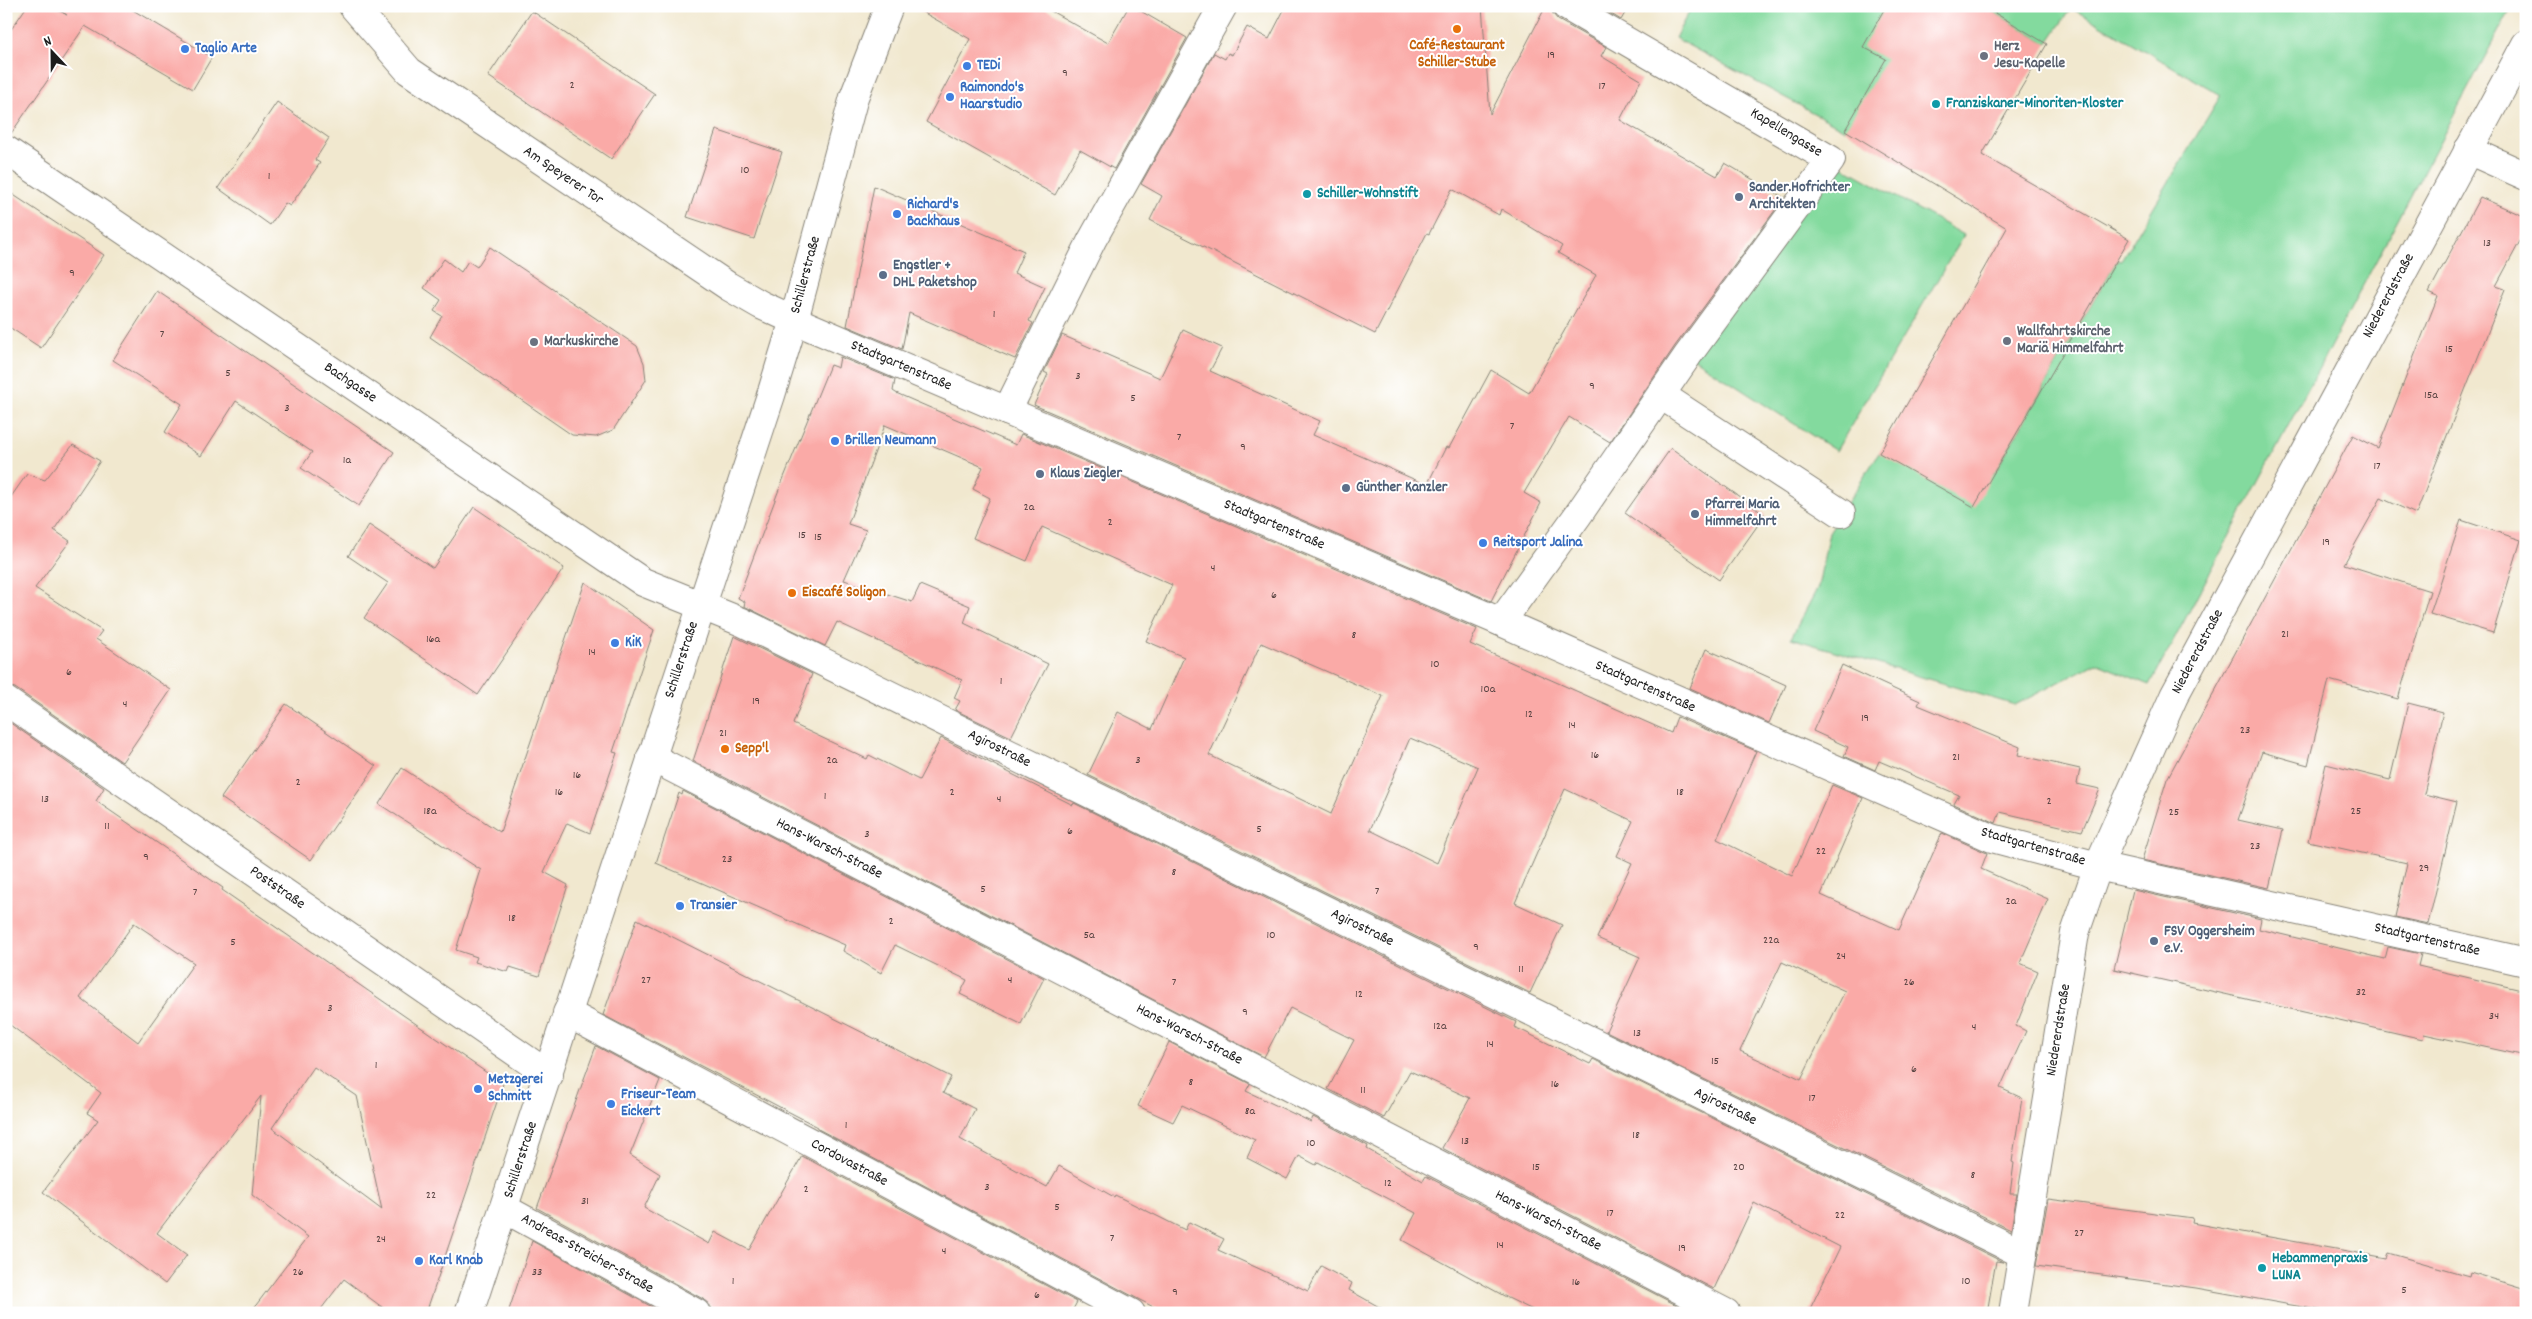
<svg xmlns="http://www.w3.org/2000/svg" width="2532" height="1319" font-family="Dekko,sans-serif">
<style>
.green{fill:#83da9e;stroke:#507b5d}
.building{fill:#faaaa7;fill-rule:evenodd}
.lines{fill:none;stroke-linecap:round;stroke-linejoin:round}
.minor-casing{stroke:#868276;stroke-width:30}
.tertiary-casing{stroke:#868276;stroke-width:30}
.minor{stroke:#fff;stroke-width:28}
.tertiary{stroke:#fff;stroke-width:28}
.food-dot{fill:#e8710a;stroke:#fff;stroke-width:2}
.shop-dot{fill:#3f7fe0;stroke:#fff;stroke-width:2}
.worship-dot{fill:#6b7280;stroke:#fff;stroke-width:2}
.culture-dot{fill:#0f9aa8;stroke:#fff;stroke-width:2}
.service-dot{fill:#5c6f8a;stroke:#fff;stroke-width:2}
.labels{text-anchor:middle;dominant-baseline:central;stroke-width:4;stroke-linejoin:round;paint-order:stroke}
.number-label{font-size:12px;fill:#54403f}
.food-label{font-size:15px;font-weight:bold;fill:#c56008;stroke:#fff;text-anchor:start}
.worship-label{font-size:15px;font-weight:bold;fill:#5b616d;stroke:#fff;text-anchor:start}
.shop-label{font-size:15px;font-weight:bold;fill:#366cbe;stroke:#fff;text-anchor:start}
.culture-label{font-size:15px;font-weight:bold;fill:#0d838f;stroke:#fff;text-anchor:start}
.street-label{font-size:15px;fill:#1c1c1c;stroke:#fff}
.service-label{font-size:15px;font-weight:bold;fill:#4e5e75;stroke:#fff;text-anchor:start}
</style>
<rect width="100%" height="100%" fill="#fff"/>
<filter id="ink" filterUnits="userSpaceOnUse"><feTurbulence type="fractalNoise" baseFrequency=".02" numOctaves="2"/><feDisplacementMap in="SourceGraphic" scale="10" xChannelSelector="R" yChannelSelector="G"/><feConvolveMatrix kernelMatrix="1 2 1 2 8 2 1 2 1" color-interpolation-filters="sRGB"/></filter>
<filter id="wash" filterUnits="userSpaceOnUse"><feTurbulence type="fractalNoise" baseFrequency=".0096" numOctaves="4" result="noise"/><feDisplacementMap in="SourceGraphic" scale="20" xChannelSelector="R" yChannelSelector="G"/><feGaussianBlur stdDeviation="1.12" result="paint"/><feColorMatrix in="noise" values="0 0 0 0 0 0 0 0 0 0 0 0 0 0 0 0 0 1.4 0 .05"/><feComposite in="paint" operator="in"/></filter>
<g filter="url(#wash)">
<rect width="100%" height="100%" fill="#f1e8cf"/>
<g class="green">
<path d="M 1692,6 L 1967,6 L 1845,130 L 1675,38 Z"/>
<path d="M 1983,6 L 2512,6 L 2150,685 L 2096,663 L 2015,705 L 1791,638 L 1818,587 L 1829,532 L 1879,453 L 1993,475 L 2117,260 L 2121,261 L 2221,95 L 2071,8 L 2047,44 Z"/>
<path d="M 1831,160 L 1964,235 L 1836,451 L 1688,355 Z"/>
</g>
<g id="blocks">
<g class="building">
<path d="M 27,6 L 51,6 L 67,15 L 52,6 L 126,6 L 212,57 L 193,89 L 85,26 L 10,135 L 6,135 L 6,37 Z"/>
<path d="M 912,6 L 1042,6 L 1108,43 L 1129,6 L 1132,6 L 1187,38 L 1114,169 L 1080,150 L 1055,195 L 926,122 L 970,39 Z"/>
<path d="M 1286,6 L 1482,6 L 1490,114 L 1546,6 L 1550,6 L 1553,14 L 1558,20 L 1606,47 L 1601,56 L 1641,80 L 1620,120 L 1717,176 L 1725,163 L 1784,198 L 1675,346 L 1610,442 L 1569,417 L 1524,493 L 1541,503 L 1491,601 L 1034,405 L 1048,374 L 1044,372 L 1062,335 L 1160,378 L 1183,330 L 1222,348 L 1210,371 L 1320,421 L 1313,435 L 1427,485 L 1446,447 L 1449,448 L 1491,370 L 1529,393 L 1596,275 L 1558,253 L 1562,246 L 1501,209 L 1499,215 L 1452,189 L 1429,234 L 1427,233 L 1375,334 L 1150,220 L 1162,196 L 1141,184 L 1214,53 L 1225,59 L 1228,53 L 1232,55 L 1247,27 L 1269,39 Z"/>
<path d="M 1598,6 L 1629,6 L 1621,20 Z"/>
<path d="M 1886,6 L 1983,6 L 2047,44 L 1982,155 L 2129,239 L 1974,507 L 1879,453 L 2007,228 L 1845,130 L 1886,59 L 1863,47 Z"/>
<path d="M 532,11 L 655,94 L 611,159 L 488,76 Z"/>
<path d="M 277,102 L 329,138 L 315,160 L 320,163 L 290,206 L 285,203 L 270,225 L 218,188 Z"/>
<path d="M 716,130 L 782,152 L 754,239 L 687,217 Z"/>
<path d="M 874,186 L 1024,251 L 1014,273 L 1045,287 L 1029,321 L 1033,323 L 1015,359 L 909,313 L 902,349 L 847,326 Z"/>
<path d="M 6,190 L 104,255 L 41,348 L 6,325 Z"/>
<path d="M 2480,197 L 2526,217 L 2526,230 L 2496,286 L 2505,289 L 2416,514 L 2381,498 L 2344,564 L 2430,591 L 2398,699 L 2329,680 L 2308,765 L 2262,752 L 2238,820 L 2283,830 L 2269,888 L 2142,860 L 2167,779 L 2353,435 L 2378,448 L 2438,296 L 2429,292 Z"/>
<path d="M 490,247 L 637,346 L 644,363 L 646,380 L 613,430 L 596,437 L 572,435 L 430,337 L 442,316 L 434,311 L 441,300 L 424,288 L 444,259 L 461,272 L 468,261 L 477,267 Z"/>
<path d="M 157,291 L 394,452 L 359,506 L 301,468 L 312,452 L 236,401 L 201,456 L 165,432 L 182,404 L 113,360 Z"/>
<path d="M 840,357 L 895,380 L 893,391 L 896,393 L 1016,445 L 1021,434 L 1477,629 L 1470,644 L 1671,733 L 1677,717 L 1756,751 L 1717,839 L 1792,876 L 1832,785 L 1863,798 L 1821,895 L 1899,930 L 1942,833 L 1987,853 L 1981,869 L 2048,899 L 2020,963 L 2038,971 L 2016,1026 L 2026,1031 L 2000,1088 L 2022,1098 L 2012,1162 L 2014,1163 L 2010,1194 L 2017,1194 L 2011,1230 L 1606,1031 L 1640,957 L 1597,938 L 1632,863 L 1617,856 L 1633,821 L 1565,789 L 1515,903 L 1562,925 L 1530,993 L 1088,775 L 1118,712 L 1152,729 L 1184,657 L 1146,641 L 1172,585 L 1042,527 L 1027,561 L 973,538 L 990,498 L 973,489 L 983,467 L 885,425 L 848,524 L 866,530 L 844,580 L 912,602 L 920,585 L 970,606 L 964,623 L 1048,664 L 1011,737 L 955,710 L 960,701 L 954,698 L 962,680 L 837,622 L 825,646 L 744,606 L 745,602 L 738,598 L 778,492 L 830,365 L 838,368 ZM 1261,643 L 1383,696 L 1331,814 L 1209,755 ZM 1410,738 L 1478,767 L 1437,863 L 1370,830 ZM 1782,962 L 1845,991 L 1801,1079 L 1740,1051 Z"/>
<path d="M 73,445 L 100,461 L 54,530 L 70,541 L 35,588 L 102,631 L 96,639 L 171,690 L 122,762 L 15,688 L 6,686 L 6,504 L 27,474 L 45,480 Z"/>
<path d="M 1671,448 L 1765,515 L 1719,580 L 1625,513 Z"/>
<path d="M 474,507 L 564,568 L 478,695 L 364,618 L 388,583 L 348,556 L 369,525 L 433,568 Z"/>
<path d="M 2461,520 L 2521,540 L 2493,633 L 2430,614 Z"/>
<path d="M 585,582 L 654,630 L 613,752 L 617,753 L 590,833 L 567,823 L 544,872 L 568,885 L 539,976 L 510,967 L 508,972 L 475,962 L 477,957 L 456,950 L 481,870 L 379,804 L 402,768 L 500,832 Z"/>
<path d="M 734,636 L 812,674 L 793,724 L 867,759 L 869,755 L 919,780 L 941,738 L 1073,805 L 1074,803 L 1516,1022 L 1514,1027 L 1523,1031 L 1590,1064 L 1593,1059 L 2003,1262 L 1996,1261 L 1987,1313 L 1808,1313 L 1840,1247 L 1754,1203 L 1714,1289 L 1442,1148 L 1470,1098 L 1410,1071 L 1384,1118 L 1328,1089 L 1354,1040 L 1290,1008 L 1264,1057 L 693,761 Z"/>
<path d="M 1706,649 L 1786,685 L 1769,723 L 1690,688 Z"/>
<path d="M 1842,665 L 1920,701 L 1918,705 L 2020,747 L 2018,755 L 2080,769 L 2077,784 L 2100,789 L 2082,831 L 2000,812 L 1996,823 L 1954,804 L 1959,795 L 1879,761 L 1875,770 L 1844,756 L 1848,747 L 1813,731 Z"/>
<path d="M 2408,703 L 2443,712 L 2424,794 L 2457,802 L 2428,924 L 2395,917 L 2407,863 L 2308,841 L 2326,764 L 2390,780 Z"/>
<path d="M 286,704 L 376,766 L 311,860 L 221,798 Z"/>
<path d="M 6,720 L 104,788 L 96,801 L 223,888 L 222,890 L 503,1084 L 426,1313 L 390,1313 L 344,1279 L 318,1313 L 250,1313 L 308,1237 L 252,1195 L 261,1096 L 157,1233 L 187,1255 L 165,1284 L 43,1192 L 98,1120 L 87,1113 L 101,1093 L 6,1022 ZM 134,923 L 194,963 L 138,1042 L 80,998 ZM 314,1067 L 357,1096 L 382,1210 L 272,1128 Z"/>
<path d="M 683,791 L 1044,978 L 1021,1024 L 960,994 L 967,980 L 895,945 L 881,973 L 843,951 L 845,945 L 656,863 L 679,793 L 682,795 Z"/>
<path d="M 2133,890 L 2261,919 L 2259,929 L 2385,959 L 2388,947 L 2421,954 L 2418,966 L 2526,991 L 2526,1056 L 2424,1034 L 2423,1039 L 2114,969 Z"/>
<path d="M 637,919 L 951,1077 L 943,1093 L 975,1109 L 960,1139 L 1047,1187 L 1059,1166 L 1114,1197 L 1115,1195 L 1185,1230 L 1189,1222 L 1224,1239 L 1218,1250 L 1308,1291 L 1321,1266 L 1352,1283 L 1349,1290 L 1390,1313 L 1165,1313 L 1138,1299 L 818,1129 L 818,1127 L 603,1015 Z"/>
<path d="M 1169,1042 L 1250,1084 L 1246,1091 L 1311,1122 L 1313,1117 L 1368,1146 L 1367,1149 L 1423,1181 L 1426,1176 L 1692,1313 L 1539,1313 L 1508,1298 L 1402,1240 L 1416,1213 L 1318,1162 L 1316,1165 L 1299,1156 L 1287,1179 L 1247,1158 L 1255,1140 L 1182,1105 L 1173,1122 L 1138,1106 Z"/>
<path d="M 596,1046 L 660,1080 L 630,1155 L 660,1174 L 644,1208 L 709,1244 L 715,1232 L 749,1250 L 802,1156 L 1077,1302 L 1071,1313 L 712,1313 L 710,1305 L 703,1299 L 537,1208 Z"/>
<path d="M 2048,1199 L 2193,1218 L 2192,1223 L 2386,1258 L 2388,1253 L 2469,1276 L 2470,1272 L 2526,1289 L 2526,1313 L 2336,1313 L 2196,1288 L 2036,1266 Z"/>
<path d="M 532,1241 L 663,1313 L 508,1313 Z"/>
</g>
</g>
</g>
<g filter="url(#ink)">
<use href="#blocks" fill-opacity="0" stroke="#868276" stroke-width="1"/>
<g class="lines">
<defs>
<g id="minor">
<path d="M 353,6 L 409,71 L 728,286 L 761,305 L 794,320 L 1501,622 L 1992,838 L 2098,866 L 2526,962"/>
<path d="M 6,150 L 643,582 L 742,622 L 2023,1254"/>
<path d="M 2468,150 L 2526,176"/>
<path d="M 1661,395 L 1841,513"/>
<path d="M 1007,411 L 1092,240 L 1223,6"/>
<path d="M 1501,622 L 1578,515 L 1688,355 L 1831,160 L 1566,6"/>
<path d="M 6,701 L 549,1075"/>
<path d="M 651,757 L 1726,1313"/>
<path d="M 567,1013 L 1131,1313"/>
<path d="M 505,1209 L 696,1313"/>
<path d="M 2013,1313 L 2075,933 L 2098,866 L 2174,696 L 2526,44"/>
</g>
<path id="tertiary" d="M 469,1313 L 771,395 L 794,320 L 854,97 L 889,6"/>
</defs>
<use href="#minor" class="minor-casing"/>
<use href="#tertiary" class="tertiary-casing"/>
<use href="#minor" class="minor"/>
<use href="#tertiary" class="tertiary"/>
</g>
</g>
<g class="food-dot">
<circle cx="1457" cy="29" r="5"/>
<circle cx="792" cy="593" r="5"/>
<circle cx="725" cy="749" r="5"/>
</g>
<g class="shop-dot">
<circle cx="185" cy="49" r="5"/>
<circle cx="967" cy="66" r="5"/>
<circle cx="950" cy="97" r="5"/>
<circle cx="897" cy="214" r="5"/>
<circle cx="835" cy="441" r="5"/>
<circle cx="1483" cy="543" r="5"/>
<circle cx="615" cy="643" r="5"/>
<circle cx="680" cy="906" r="5"/>
<circle cx="478" cy="1089" r="5"/>
<circle cx="611" cy="1104" r="5"/>
<circle cx="419" cy="1261" r="5"/>
</g>
<g class="worship-dot">
<circle cx="1984" cy="56" r="5"/>
<circle cx="2007" cy="341" r="5"/>
<circle cx="534" cy="342" r="5"/>
</g>
<g class="culture-dot">
<circle cx="1936" cy="104" r="5"/>
<circle cx="1307" cy="194" r="5"/>
<circle cx="2262" cy="1268" r="5"/>
</g>
<g class="service-dot">
<circle cx="1739" cy="197" r="5"/>
<circle cx="883" cy="275" r="5"/>
<circle cx="1040" cy="474" r="5"/>
<circle cx="1346" cy="488" r="5"/>
<circle cx="1695" cy="514" r="5"/>
<circle cx="2154" cy="941" r="5"/>
</g>
<g class="labels">
<g class="number-label">
<text x="1551" y="55">19</text>
<text x="1065" y="73">9</text>
<text x="572" y="85">2</text>
<text x="1602" y="86">17</text>
<text x="745" y="170">10</text>
<text x="269" y="176">1</text>
<text x="2487" y="243">13</text>
<text x="72" y="273">9</text>
<text x="994" y="314">1</text>
<text x="162" y="334">7</text>
<text x="2449" y="349">15</text>
<text x="228" y="373">5</text>
<text x="1078" y="376">3</text>
<text x="1592" y="386">9</text>
<text x="2431" y="395">15a</text>
<text x="1133" y="398">5</text>
<text x="287" y="408">3</text>
<text x="1512" y="426">7</text>
<text x="1179" y="437">7</text>
<text x="1243" y="447">9</text>
<text x="347" y="460">1a</text>
<text x="2377" y="466">17</text>
<text x="1029" y="507">2a</text>
<text x="1110" y="522">2</text>
<text x="802" y="535">15</text>
<text x="818" y="537">15</text>
<text x="2326" y="542">19</text>
<text x="1213" y="568">4</text>
<text x="1274" y="595">6</text>
<text x="2285" y="634">21</text>
<text x="1354" y="635">8</text>
<text x="433" y="639">16a</text>
<text x="592" y="652">14</text>
<text x="1435" y="664">10</text>
<text x="69" y="672">6</text>
<text x="1001" y="681">1</text>
<text x="1488" y="689">10a</text>
<text x="756" y="701">19</text>
<text x="125" y="704">4</text>
<text x="1529" y="714">12</text>
<text x="1865" y="718">19</text>
<text x="1572" y="725">14</text>
<text x="2245" y="730">23</text>
<text x="723" y="733">21</text>
<text x="1595" y="755">16</text>
<text x="1956" y="757">21</text>
<text x="832" y="760">2a</text>
<text x="1138" y="760">3</text>
<text x="577" y="775">16</text>
<text x="298" y="782">2</text>
<text x="559" y="792">16</text>
<text x="952" y="792">2</text>
<text x="1680" y="792">18</text>
<text x="825" y="796">1</text>
<text x="45" y="799">13</text>
<text x="999" y="799">4</text>
<text x="2049" y="801">2</text>
<text x="430" y="811">18a</text>
<text x="2356" y="811">25</text>
<text x="2174" y="812">25</text>
<text x="107" y="826">11</text>
<text x="1259" y="829">5</text>
<text x="1070" y="831">6</text>
<text x="867" y="834">3</text>
<text x="2255" y="846">23</text>
<text x="1821" y="851">22</text>
<text x="146" y="857">9</text>
<text x="727" y="859">23</text>
<text x="2424" y="868">29</text>
<text x="1174" y="872">8</text>
<text x="983" y="889">5</text>
<text x="1377" y="891">7</text>
<text x="195" y="892">7</text>
<text x="2011" y="901">2a</text>
<text x="512" y="918">18</text>
<text x="891" y="921">2</text>
<text x="1089" y="935">5a</text>
<text x="1271" y="935">10</text>
<text x="1771" y="940">22a</text>
<text x="233" y="942">5</text>
<text x="1476" y="947">9</text>
<text x="1841" y="956">24</text>
<text x="1521" y="969">11</text>
<text x="646" y="980">27</text>
<text x="1010" y="980">4</text>
<text x="1174" y="982">7</text>
<text x="1909" y="982">26</text>
<text x="2361" y="992">32</text>
<text x="1359" y="994">12</text>
<text x="330" y="1008">3</text>
<text x="1245" y="1012">9</text>
<text x="2494" y="1016">34</text>
<text x="1440" y="1026">12a</text>
<text x="1974" y="1027">4</text>
<text x="1637" y="1033">13</text>
<text x="1490" y="1044">14</text>
<text x="1715" y="1061">15</text>
<text x="376" y="1065">1</text>
<text x="1914" y="1069">6</text>
<text x="1191" y="1082">8</text>
<text x="1555" y="1084">16</text>
<text x="1363" y="1090">11</text>
<text x="1812" y="1098">17</text>
<text x="1250" y="1111">8a</text>
<text x="846" y="1125">1</text>
<text x="1636" y="1135">18</text>
<text x="1465" y="1141">13</text>
<text x="1311" y="1143">10</text>
<text x="1536" y="1167">15</text>
<text x="1739" y="1167">20</text>
<text x="1973" y="1175">8</text>
<text x="1388" y="1183">12</text>
<text x="987" y="1187">3</text>
<text x="806" y="1189">2</text>
<text x="431" y="1195">22</text>
<text x="585" y="1201">31</text>
<text x="1057" y="1207">5</text>
<text x="1610" y="1213">17</text>
<text x="1840" y="1215">22</text>
<text x="2079" y="1233">27</text>
<text x="1112" y="1238">7</text>
<text x="381" y="1239">24</text>
<text x="1500" y="1245">14</text>
<text x="1682" y="1248">19</text>
<text x="944" y="1251">4</text>
<text x="298" y="1272">26</text>
<text x="537" y="1272">33</text>
<text x="733" y="1281">1</text>
<text x="1966" y="1281">10</text>
<text x="1576" y="1282">16</text>
<text x="2404" y="1290">5</text>
<text x="1175" y="1292">9</text>
<text x="1037" y="1295">6</text>
</g>
<g class="food-label">
<text x="1457" y="46" text-anchor="middle">Café-Restaurant<tspan x="1457" dy="17">Schiller-Stube</tspan></text>
<text x="802" y="593">Eiscafé Soligon</text>
<text x="735" y="749">Sepp'l</text>
</g>
<g class="worship-label">
<text x="1994" y="47">Herz<tspan x="1994" dy="17">Jesu-Kapelle</tspan></text>
<text x="2017" y="332">Wallfahrtskirche<tspan x="2017" dy="17">Mariä Himmelfahrt</tspan></text>
<text x="544" y="342">Markuskirche</text>
</g>
<g class="shop-label">
<text x="195" y="49">Taglio Arte</text>
<text x="977" y="66">TEDi</text>
<text x="960" y="88">Raimondo's<tspan x="960" dy="17">Haarstudio</tspan></text>
<text x="907" y="205">Richard's<tspan x="907" dy="17">Backhaus</tspan></text>
<text x="845" y="441">Brillen Neumann</text>
<text x="1493" y="543">Reitsport Jalina</text>
<text x="625" y="643">KiK</text>
<text x="690" y="906">Transier</text>
<text x="488" y="1080">Metzgerei<tspan x="488" dy="17">Schmitt</tspan></text>
<text x="621" y="1095">Friseur-Team<tspan x="621" dy="17">Eickert</tspan></text>
<text x="429" y="1261">Karl Knab</text>
</g>
<g class="culture-label">
<text x="1946" y="104">Franziskaner-Minoriten-Kloster</text>
<text x="1317" y="194">Schiller-Wohnstift</text>
<text x="2272" y="1259">Hebammenpraxis<tspan x="2272" dy="17">LUNA</tspan></text>
</g>
<g class="street-label">
<text transform="translate(1786 133) rotate(31)">Kapellengasse</text>
<text transform="translate(563 176) rotate(34)">Am Speyerer Tor</text>
<text transform="translate(806 275) rotate(-75)">Schillerstraße</text>
<text transform="translate(2389 296) rotate(-62)">Niedererdstraße</text>
<text transform="translate(901 366) rotate(23)">Stadtgartenstraße</text>
<text transform="translate(350 383) rotate(34)">Bachgasse</text>
<text transform="translate(1274 525) rotate(23)">Stadtgartenstraße</text>
<text transform="translate(2198 652) rotate(-62)">Niedererdstraße</text>
<text transform="translate(682 660) rotate(-72)">Schillerstraße</text>
<text transform="translate(1645 687) rotate(24)">Stadtgartenstraße</text>
<text transform="translate(999 749) rotate(26)">Agirostraße</text>
<text transform="translate(2033 847) rotate(16)">Stadtgartenstraße</text>
<text transform="translate(829 849) rotate(27)">Hans-Warsch-Straße</text>
<text transform="translate(277 888) rotate(35)">Poststraße</text>
<text transform="translate(1362 928) rotate(26)">Agirostraße</text>
<text transform="translate(2427 940) rotate(13)">Stadtgartenstraße</text>
<text transform="translate(2059 1030) rotate(-81)">Niedererdstraße</text>
<text transform="translate(1189 1035) rotate(27)">Hans-Warsch-Straße</text>
<text transform="translate(1725 1107) rotate(26)">Agirostraße</text>
<text transform="translate(521 1160) rotate(-72)">Schillerstraße</text>
<text transform="translate(849 1163) rotate(28)">Cordovastraße</text>
<text transform="translate(1548 1221) rotate(27)">Hans-Warsch-Straße</text>
<text transform="translate(587 1254) rotate(29)">Andreas-Streicher-Straße</text>
</g>
<g class="service-label">
<text x="1749" y="188">Sander.Hofrichter<tspan x="1749" dy="17">Architekten</tspan></text>
<text x="893" y="266">Engstler +<tspan x="893" dy="17">DHL Paketshop</tspan></text>
<text x="1050" y="474">Klaus Ziegler</text>
<text x="1356" y="488">Günther Kanzler</text>
<text x="1705" y="505">Pfarrei Maria<tspan x="1705" dy="17">Himmelfahrt</tspan></text>
<text x="2164" y="932">FSV Oggersheim<tspan x="2164" dy="17">e.V.</tspan></text>
</g>
</g>
<rect width="2532" height="1319" fill="none" stroke="#fff" stroke-width="25"/>
<g transform="translate(52 52) rotate(338)" stroke="#ffffff" stroke-width="4" paint-order="stroke">
<path d="M0-4L9 19L0 12L-9 19Z" fill="#1c1c1c"/>
<text y="-8" font-size="14" font-weight="bold" text-anchor="middle" fill="#1c1c1c">N</text>
</g>
</svg>
